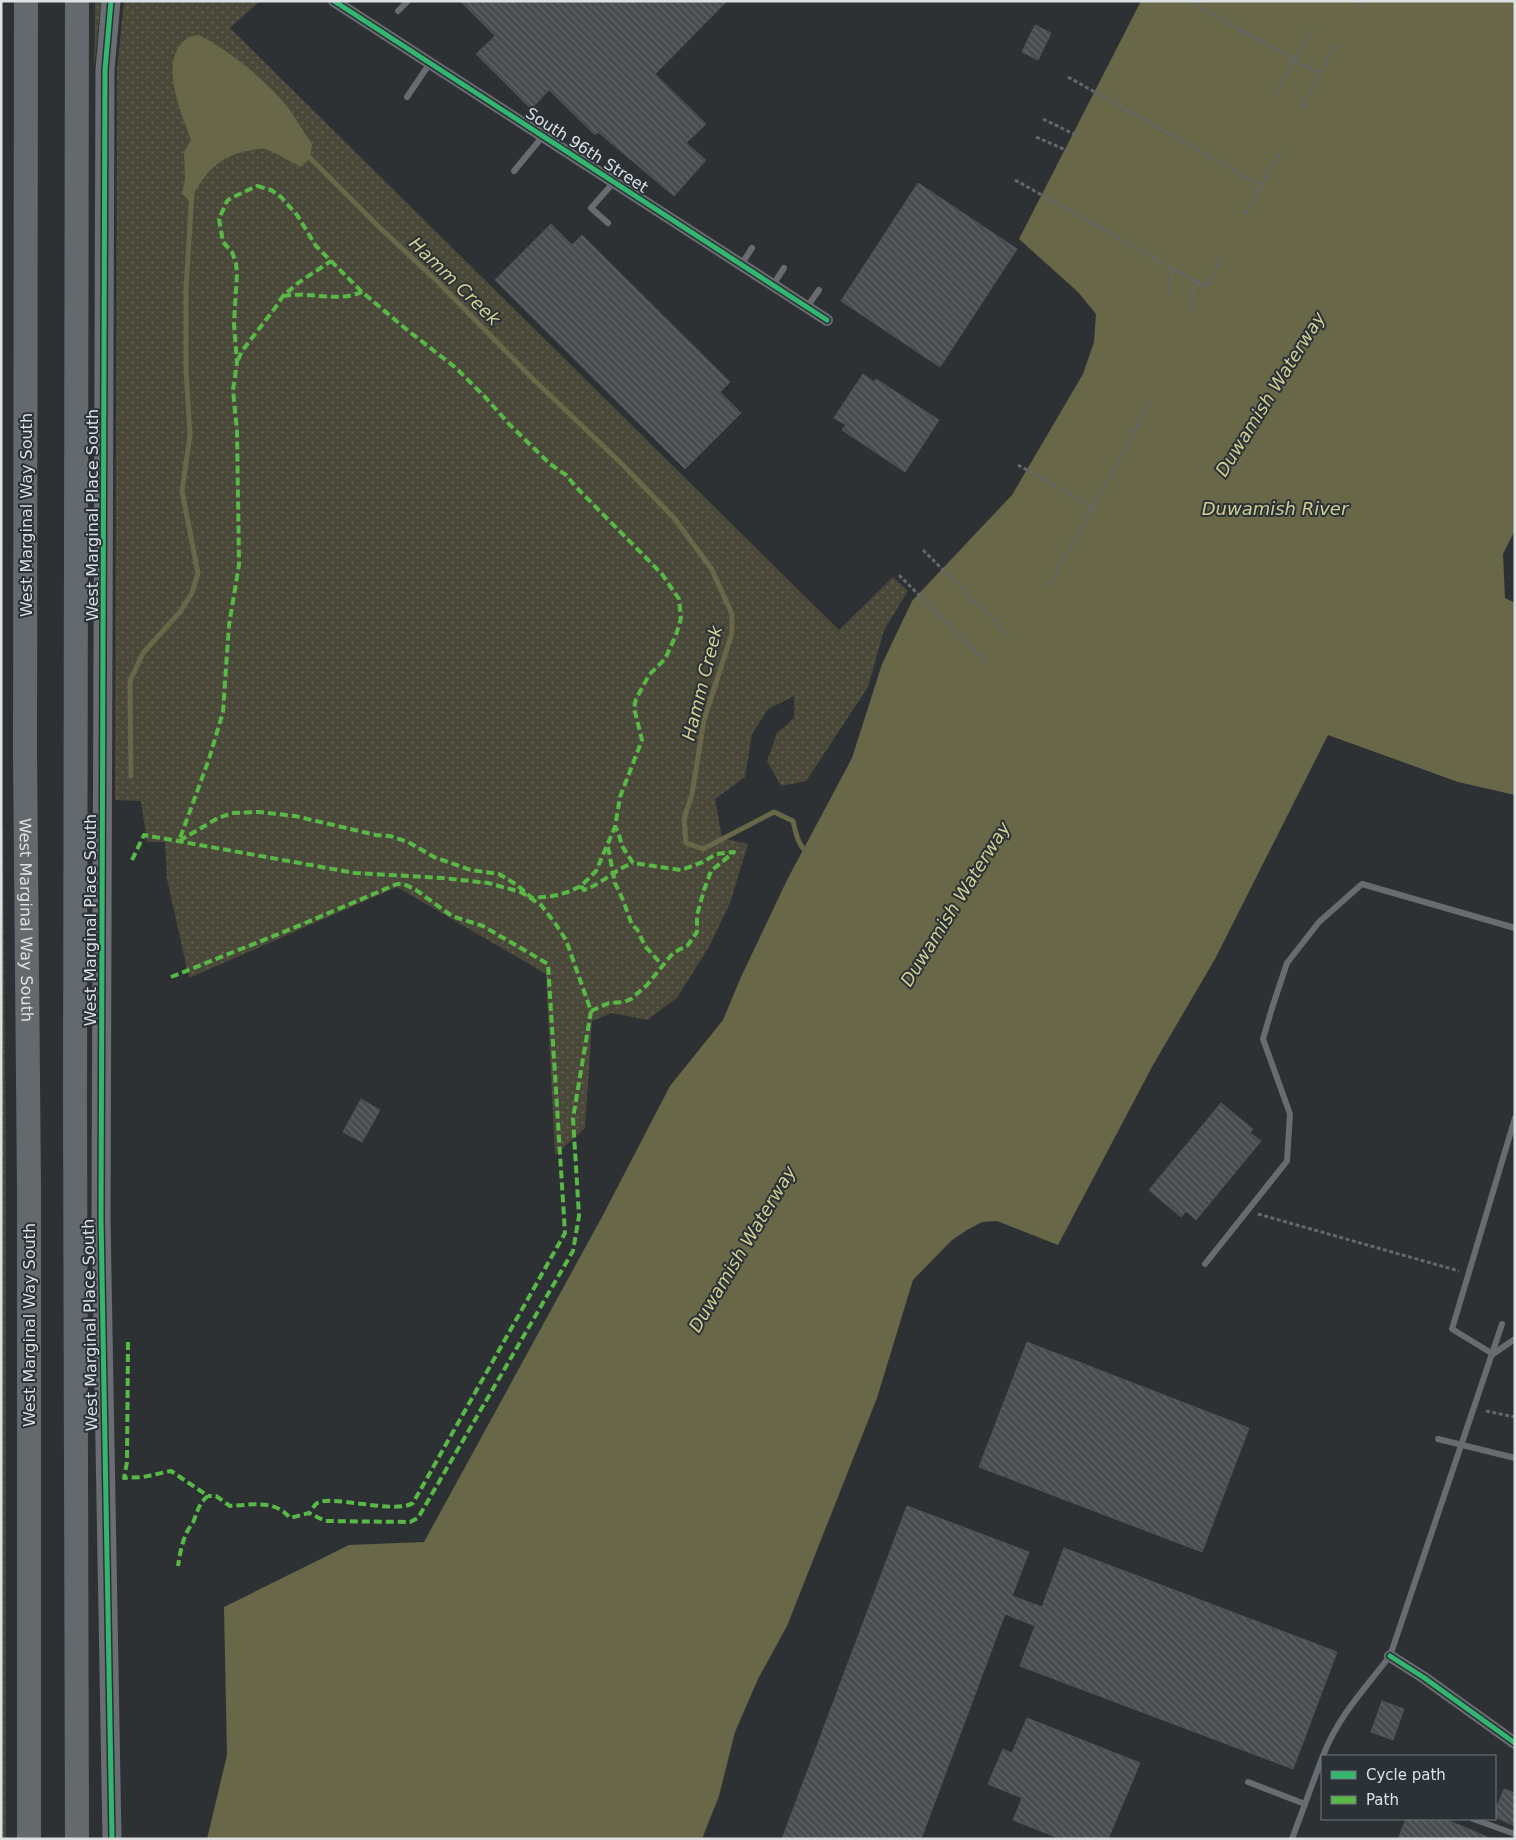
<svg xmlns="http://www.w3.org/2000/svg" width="1516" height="1840" font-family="'DejaVu Sans',sans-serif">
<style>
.green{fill:url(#green-dots)}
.water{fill:#686748}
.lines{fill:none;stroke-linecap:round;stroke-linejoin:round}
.stream{stroke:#686748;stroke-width:5}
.building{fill:url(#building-back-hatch);stroke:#515456}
.path{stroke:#65686b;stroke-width:3;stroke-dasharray:4 2.5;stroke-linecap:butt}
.lane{stroke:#686c70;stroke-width:6}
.street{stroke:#686c70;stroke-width:12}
.secondary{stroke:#6a6e73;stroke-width:19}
.highway{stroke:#64696e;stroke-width:24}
.quiet{stroke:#58b947;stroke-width:4;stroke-dasharray:8 4;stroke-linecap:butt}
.cycleway-casing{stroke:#2b3237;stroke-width:8}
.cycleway{stroke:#33b770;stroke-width:5}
.labels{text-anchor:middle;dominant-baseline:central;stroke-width:4;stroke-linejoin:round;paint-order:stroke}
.street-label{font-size:16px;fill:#dde1e4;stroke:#2b3237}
.water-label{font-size:18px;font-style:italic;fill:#d3cf92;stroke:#2b3237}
</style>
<defs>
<pattern id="green-dots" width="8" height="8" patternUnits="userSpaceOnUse" patternTransform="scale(1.25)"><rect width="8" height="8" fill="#4a4939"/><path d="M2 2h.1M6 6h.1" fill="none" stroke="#646356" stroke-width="1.8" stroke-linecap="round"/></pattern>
<pattern id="building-back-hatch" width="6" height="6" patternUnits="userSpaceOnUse" patternTransform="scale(1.25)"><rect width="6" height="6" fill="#494c4f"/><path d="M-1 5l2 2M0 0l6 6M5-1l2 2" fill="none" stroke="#636668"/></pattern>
</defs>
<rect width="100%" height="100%" fill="#2e3134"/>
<g class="green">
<path d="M 95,1 L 101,1 L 94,69 Z"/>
<path d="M 124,1 L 260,1 L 230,28 L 839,630 L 893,577 L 908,591 L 884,630 L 868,687 L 806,781 L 781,786 L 767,761 L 777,733 L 794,718 L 794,696 L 768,709 L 752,734 L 745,777 L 715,799 L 722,838 L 748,844 L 730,903 L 710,945 L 677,998 L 647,1020 L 612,1013 L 592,1021 L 585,1128 L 555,1155 L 546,974 L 397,887 L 189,978 L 167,879 L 165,842 L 147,842 L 141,801 L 115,800 L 117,70 Z"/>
<path d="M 3,828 L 6,1188 L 6,1839 L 1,1839 L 1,829 Z"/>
</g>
<g class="water">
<path d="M 1141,1 L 1515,1 L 1515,530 L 1503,554 L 1505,598 L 1515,603 L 1515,795 L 1458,782 L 1328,735 L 1215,959 L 1153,1065 L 1058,1245 L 997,1221 L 982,1222 L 967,1230 L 952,1240 L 913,1280 L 877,1398 L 787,1626 L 758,1679 L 735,1732 L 719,1796 L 702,1839 L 207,1839 L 227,1755 L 224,1607 L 349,1545 L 424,1542 L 603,1215 L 670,1086 L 723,1020 L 741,977 L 787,880 L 852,758 L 882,664 L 912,601 L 1012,495 L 1083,374 L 1094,342 L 1096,314 L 1078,292 L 1019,239 Z"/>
<path d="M 199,35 C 227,49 259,75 281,99 C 291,110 303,131 312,144 L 310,158 L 301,167 C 293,163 272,151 265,149 C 258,148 249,151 242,152 C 213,160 204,177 189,201 L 182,193 L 185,179 L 184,152 L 191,140 C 182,114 156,58 188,38 C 191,36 195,36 199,35 Z"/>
</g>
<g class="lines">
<g class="stream">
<path d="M 306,154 L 378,226 L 438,282 L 533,379 L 622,464 L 674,518 L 711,568 L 732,614 L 732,633 L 704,720 L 692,794 L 684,819 L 686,843 L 703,849 L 774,812 L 793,821 C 796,834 798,846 809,854"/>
<path d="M 131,776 L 130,681 L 143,653 L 180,612 L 192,593 L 198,573 L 182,491 L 190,435 L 186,370 L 186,289 L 192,191"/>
</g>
</g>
<g class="building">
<path d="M 460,1 L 727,1 L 655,74 L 706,124 L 686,143 L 706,160 L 674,196 L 598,132 L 595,135 L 549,90 L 531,109 L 476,54 L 495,36 Z"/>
<path d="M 1035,25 L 1051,33 L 1038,60 L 1022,52 Z"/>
<path d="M 918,183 L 1017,249 L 940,367 L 841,301 Z"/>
<path d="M 551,224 L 572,245 L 582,235 L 730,382 L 720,392 L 741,413 L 685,469 L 495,280 Z"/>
<path d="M 863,374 L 874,382 L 876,379 L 939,420 L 905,472 L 842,430 L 846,425 L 834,418 Z"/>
<path d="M 361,1099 L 380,1110 L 362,1142 L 343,1132 Z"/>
<path d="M 1221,1103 L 1253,1129 L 1250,1133 L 1261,1141 L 1196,1220 L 1186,1211 L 1181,1217 L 1149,1190 Z"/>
<path d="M 1027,1342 L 1249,1428 L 1202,1552 L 979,1467 Z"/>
<path d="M 907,1506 L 1029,1552 L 1012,1596 L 1042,1607 L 1064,1548 L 1337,1652 L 1293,1769 L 1020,1666 L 1035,1626 L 1005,1614 L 921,1839 L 782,1839 Z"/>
<path d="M 1382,1701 L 1404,1709 L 1393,1740 L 1371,1732 Z"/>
<path d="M 1027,1718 L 1140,1763 L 1108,1839 L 1061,1839 L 1013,1820 L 1022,1798 L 988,1784 L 1003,1749 L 1012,1753 Z"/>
<path d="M 1504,1789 L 1515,1793 L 1515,1826 L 1495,1817 L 1495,1811 Z"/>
<path d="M 1406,1819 L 1445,1819 L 1492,1839 L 1398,1839 Z"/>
</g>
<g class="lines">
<g class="path">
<path d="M 1189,1 L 1320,74"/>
<path d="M 1359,6 L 1362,1"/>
<path d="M 1068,77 L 1263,186"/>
<path d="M 1276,93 L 1312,29"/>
<path d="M 1302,107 L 1336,43"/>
<path d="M 1043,119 L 1076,135"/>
<path d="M 1036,137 L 1068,151"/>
<path d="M 1015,180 L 1206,287 L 1223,257"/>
<path d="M 1245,214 L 1281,152"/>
<path d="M 1170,295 L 1172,267"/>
<path d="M 1192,309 L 1194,280"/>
<path d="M 1018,465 L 1093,507"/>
<path d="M 923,550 L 1008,634"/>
<path d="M 899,575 L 984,660"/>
<path d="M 1049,586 L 1151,402"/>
<path d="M 1258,1214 L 1459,1271"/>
<path d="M 1486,1411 L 1515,1417"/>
</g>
<g class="lane">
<path d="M 398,11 L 408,1"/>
<path d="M 407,97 L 430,63"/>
<path d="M 514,171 L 543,136"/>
<path d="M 608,223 L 591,208 L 614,182"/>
<path d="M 741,265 L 752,248"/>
<path d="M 773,285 L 784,268"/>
<path d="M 807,307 L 819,290"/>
<path d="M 1205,1264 L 1287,1161 L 1290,1114 L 1263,1039 L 1272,1008 L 1287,963 L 1319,922 L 1362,884 L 1515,928"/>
<path d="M 1493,1354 L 1452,1329 L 1515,1118"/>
<path d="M 1493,1354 L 1515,1339"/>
<path d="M 1438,1439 L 1515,1458"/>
<path d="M 1323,1756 C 1337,1718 1365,1688 1390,1656 L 1502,1324"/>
<path d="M 1248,1782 L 1305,1804"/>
<path d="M 1473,1819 L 1515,1834"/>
<path d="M 1292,1839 L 1322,1758"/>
</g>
<g class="street">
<path d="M 334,1 L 827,320"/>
<path d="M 1390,1656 L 1423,1677 L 1515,1743"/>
</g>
<path class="secondary" d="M 111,1 L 105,70 L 101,1219 L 112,1839"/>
<g class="highway">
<path id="s1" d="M 26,1 L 25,755 L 29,1187 L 29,1839"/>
<path d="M 77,1839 L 75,1099 L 77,1"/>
</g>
<g class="quiet">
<path d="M 257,186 L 271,190 L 281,197 L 297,215 L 316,246 L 362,292 L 406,329 L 456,368 L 486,398 L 509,424 L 550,464 L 566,475 L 576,487 L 662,574 L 679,599 L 681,618 L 676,635 L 665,659 L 649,675 L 636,699 L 634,708 L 642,740 L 620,797 L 615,827 L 596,871 L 581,886 L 568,892 L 553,896 L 532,898 L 517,885 L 499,874 L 471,870 L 434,857 L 408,842 L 390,836 L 376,835 L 295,816 L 259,812 L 232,813 L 218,818 L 179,841 L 209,759 L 223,712 L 229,625 L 239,565 L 237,431 L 233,390 L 237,363 L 234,324 L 237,273 L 236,263 L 232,252 L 223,242 L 219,219 L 227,201 L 231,198 Z"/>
<path d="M 283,296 C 310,291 336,303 362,292"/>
<path d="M 238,360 L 242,351 L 275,308 L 283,296 L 298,283 L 331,261"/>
<path d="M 608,847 L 615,883 L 623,900 L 632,925 L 637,929 L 645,946 L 662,965"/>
<path d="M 132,860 L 144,835 L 355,873 L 443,878 L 488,883 L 521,892 L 541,905 L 555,923 L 566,940 L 591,1011 L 573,1118 L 579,1216 L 573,1251 L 418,1518 L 410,1522 L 325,1521 L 309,1513 L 290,1518 C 275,1499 251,1505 230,1506 L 216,1496 L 208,1496"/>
<path d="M 581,886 L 584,890 C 602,884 615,869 633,863"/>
<path d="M 171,977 L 291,929 L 397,884 L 404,884 L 416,890 L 452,916 L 483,926 L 548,964 L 565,1233 L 413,1503 C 395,1515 327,1493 316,1504 C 314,1506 311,1511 309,1513"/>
<path d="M 591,1011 L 609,1003 L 624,1002 L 631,999 L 647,985 L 673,953 L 688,945 L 697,932 L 697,915 L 704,890 L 711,871 L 734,852 L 716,854 L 703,862 L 681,870 L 633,863 L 622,846 L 618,831 L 615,827"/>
<path d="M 128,1342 L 127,1462 L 124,1478 L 143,1477 L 171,1471 L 208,1496 C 199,1503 198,1510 194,1520 C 193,1524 190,1526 188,1530 C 182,1541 180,1554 178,1566"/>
</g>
<defs>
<g id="cycleway">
<path d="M 111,1 L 105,70 L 101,1219 L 112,1839"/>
<path d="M 334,1 L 827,320"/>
<path d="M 1390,1656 L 1423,1677 L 1515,1743"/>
</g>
</defs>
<use href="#cycleway" class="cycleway-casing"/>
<use href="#cycleway" class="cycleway"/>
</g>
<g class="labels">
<g class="street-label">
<text transform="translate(587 150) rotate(33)">South 96th Street</text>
<text transform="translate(26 515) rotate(-90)">West Marginal Way South</text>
<text transform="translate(92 515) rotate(-90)">West Marginal Place South</text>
<text stroke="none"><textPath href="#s1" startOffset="919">West Marginal Way South</textPath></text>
<text transform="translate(90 920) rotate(-90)">West Marginal Place South</text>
<text transform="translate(29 1325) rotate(-90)">West Marginal Way South</text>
<text transform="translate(90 1325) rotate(-91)">West Marginal Place South</text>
</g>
<g class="water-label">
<text transform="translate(455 281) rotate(44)">Hamm Creek</text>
<text transform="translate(1270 394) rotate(-58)">Duwamish Waterway</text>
<text x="1275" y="508">Duwamish River</text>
<text transform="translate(702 683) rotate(-76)">Hamm Creek</text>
<text transform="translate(955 904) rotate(-58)">Duwamish Waterway</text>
<text transform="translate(742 1249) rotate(-59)">Duwamish Waterway</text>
</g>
</g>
<rect width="1516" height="1840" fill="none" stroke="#dde1e4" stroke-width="5"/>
<rect x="1321" y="1755" width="175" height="65" fill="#2b3237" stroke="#72787c"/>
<rect x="1331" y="1771" width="25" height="8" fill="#33b770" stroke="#72787c"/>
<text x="1366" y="1780" font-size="15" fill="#dde1e4">Cycle path</text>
<rect x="1331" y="1796" width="25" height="8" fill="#58b947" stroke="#72787c"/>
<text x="1366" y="1805" font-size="15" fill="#dde1e4">Path</text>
</svg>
